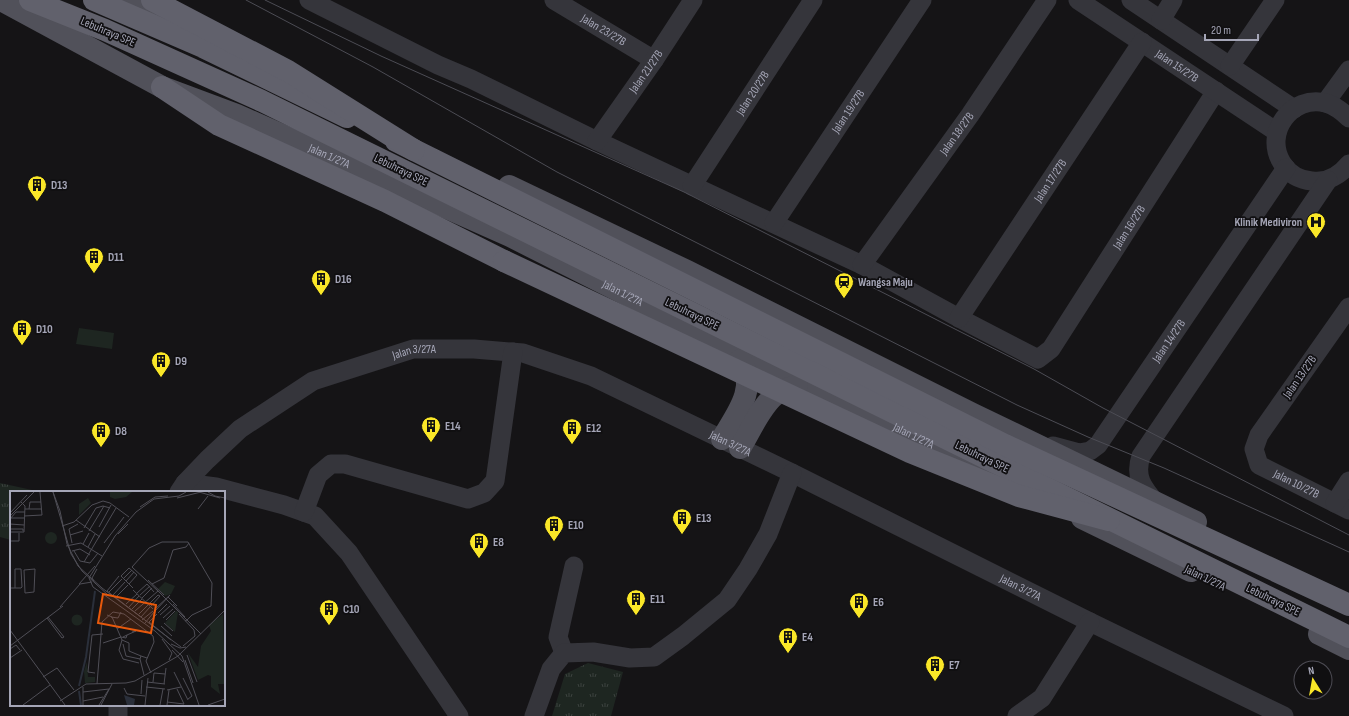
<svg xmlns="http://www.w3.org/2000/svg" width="1349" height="716" font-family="'Sofia Sans Condensed',sans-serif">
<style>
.grass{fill:#1e2621}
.park{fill:url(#park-tufts)}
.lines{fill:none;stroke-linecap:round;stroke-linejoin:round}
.minor{stroke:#35353b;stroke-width:19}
.major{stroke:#51515a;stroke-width:22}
.highway{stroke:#61616c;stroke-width:22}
.tram{stroke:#4c4c54;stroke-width:1}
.highway-bridge{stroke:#61616c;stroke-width:22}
.labels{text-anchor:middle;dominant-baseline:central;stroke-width:3.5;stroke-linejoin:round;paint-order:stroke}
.street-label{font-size:12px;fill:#a5a6b7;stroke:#100f11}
.poi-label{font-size:12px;font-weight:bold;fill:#a5a6b7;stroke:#100f11;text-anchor:start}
.inset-river{fill:none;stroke:#2a2f3a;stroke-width:2}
.inset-road{fill:none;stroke:#4f4e56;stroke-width:1}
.view{fill:#e8590c;fill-opacity:0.15;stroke:#e8590c;stroke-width:2}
.inset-edge{fill:none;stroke:#a5a6b7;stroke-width:2}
</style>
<defs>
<pattern id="park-tufts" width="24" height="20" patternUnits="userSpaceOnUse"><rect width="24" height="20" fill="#1e2621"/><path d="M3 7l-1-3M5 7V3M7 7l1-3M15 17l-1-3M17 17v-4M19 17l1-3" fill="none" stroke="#3c423f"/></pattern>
</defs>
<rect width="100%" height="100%" fill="#151416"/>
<path class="grass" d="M 79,328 L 114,333 L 112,349 L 76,344 Z"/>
<g class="park">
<path d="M 0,483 L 41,492 L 11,492 L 11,540 L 0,537 Z"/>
<path d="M 588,663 L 623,672 L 611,716 L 552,716 L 565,674 Z"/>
</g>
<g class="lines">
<g class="minor">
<path id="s1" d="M 309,0 L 438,65 L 471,79 L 597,141 L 862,265 L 959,318 L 1038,359 L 1051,349 L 1216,91"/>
<path id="s2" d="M 554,0 L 654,60"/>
<path id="s3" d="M 1078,0 L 1277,132"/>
<path d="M 1131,0 L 1294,109"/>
<path d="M 1161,20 L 1173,0"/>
<path d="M 1230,66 L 1275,0"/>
<path d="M 1325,103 L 1349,70"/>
<path d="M 1349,118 C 1342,111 1335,106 1326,103 C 1292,94 1263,133 1282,163 C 1289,174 1299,180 1312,181 C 1327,183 1340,175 1349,164"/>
<path id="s4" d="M 597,141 L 654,60 L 693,0"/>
<path id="s5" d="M 692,186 L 813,0"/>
<path id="s6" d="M 774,223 L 922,0"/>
<path id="s7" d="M 862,265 L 970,115 L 1047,0"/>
<path id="s8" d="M 1349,307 L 1259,435 L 1254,449 L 1259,465 L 1349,510"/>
<path id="s9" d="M 959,318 L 1142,42"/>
<path id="s10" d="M 1053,446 L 1079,453 L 1090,451 L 1098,445 L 1286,168"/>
<path d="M 185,483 L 216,487 L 284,505 L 315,516 L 349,553 L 459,716"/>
<path id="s11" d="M 179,492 L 185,483 L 207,460 L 240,429 L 313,381 L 413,349 L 474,349 L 523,353 L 591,376 L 792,473 L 1090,622 L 1284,716"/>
<path d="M 1156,503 C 1143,488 1134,477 1141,456 L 1328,180"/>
<path d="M 1335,503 L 1349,481"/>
<path d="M 304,512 L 318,475 L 331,464 L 345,464 L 468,499 L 484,493 L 495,481 L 513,352"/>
<path d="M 564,653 L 558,637 L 574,566"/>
<path d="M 118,705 L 118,716"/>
<path d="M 534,716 L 551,669 L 564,653 L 593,652 L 630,658 L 654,657 L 683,636 L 727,600 L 748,569 L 768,534 L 792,473"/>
<path d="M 1017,716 L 1042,698 L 1090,622"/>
</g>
<g class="major">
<path id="s12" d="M 1,0 L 162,87 L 237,115 L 510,236 L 724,344 L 935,446 L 1004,481"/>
<path d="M 127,0 L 184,29"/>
<path d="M 509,186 L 687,271 L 973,414 L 1196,522"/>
<path d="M 722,439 C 736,415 759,387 740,360"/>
<path d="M 740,448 C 750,432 760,408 774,396 C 781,390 788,388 797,386"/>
<path d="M 1082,518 L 1191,571"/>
<path d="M 1319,634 L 1349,649"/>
</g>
<g class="highway">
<path d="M 30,0 L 105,30 L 262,101 L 1349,637"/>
<path d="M 94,0 L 203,47 L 347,117"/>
<path d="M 162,87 L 219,125 L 385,201 L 504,261"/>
<path d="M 396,141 L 1005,445 L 1349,605"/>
</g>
<g class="tram">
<path d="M 246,0 L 373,67 L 557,172 L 1017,405 L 1088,437 L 1164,468 L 1349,552"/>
<path d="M 265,0 L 381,56 L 684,192 L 1034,369 L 1103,408 L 1349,535"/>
</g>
<g class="highway-bridge">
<path d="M 152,0 L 288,71 L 414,150"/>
<path d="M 504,261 L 910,452 L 1019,496 L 1109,520"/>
</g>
</g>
<defs>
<symbol id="building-pin" viewBox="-11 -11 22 30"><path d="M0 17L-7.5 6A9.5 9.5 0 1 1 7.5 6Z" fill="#fae728" stroke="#100f11"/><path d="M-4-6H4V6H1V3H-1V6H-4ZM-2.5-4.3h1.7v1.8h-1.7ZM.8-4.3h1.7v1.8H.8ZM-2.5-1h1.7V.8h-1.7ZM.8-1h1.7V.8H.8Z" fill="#111"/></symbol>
<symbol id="hospital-pin" viewBox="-11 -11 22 30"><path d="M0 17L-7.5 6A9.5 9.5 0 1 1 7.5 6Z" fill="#fae728" stroke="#100f11"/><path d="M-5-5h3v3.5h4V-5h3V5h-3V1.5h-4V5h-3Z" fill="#111"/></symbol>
<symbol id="station-pin" viewBox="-11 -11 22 30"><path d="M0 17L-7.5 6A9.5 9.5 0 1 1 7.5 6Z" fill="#fae728" stroke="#100f11"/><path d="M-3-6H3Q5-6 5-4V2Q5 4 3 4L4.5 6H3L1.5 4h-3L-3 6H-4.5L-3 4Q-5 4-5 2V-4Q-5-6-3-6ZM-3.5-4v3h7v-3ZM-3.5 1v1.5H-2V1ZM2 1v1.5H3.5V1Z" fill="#111"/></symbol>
</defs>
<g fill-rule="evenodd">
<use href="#building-pin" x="26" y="174" width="22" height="30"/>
<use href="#hospital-pin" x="1305" y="211" width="22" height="30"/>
<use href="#building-pin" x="83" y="246" width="22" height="30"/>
<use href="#building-pin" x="310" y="268" width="22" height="30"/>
<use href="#station-pin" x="833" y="271" width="22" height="30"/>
<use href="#building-pin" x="11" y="318" width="22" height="30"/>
<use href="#building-pin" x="150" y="350" width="22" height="30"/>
<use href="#building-pin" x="420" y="415" width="22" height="30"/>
<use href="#building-pin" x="561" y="417" width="22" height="30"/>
<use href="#building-pin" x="90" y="420" width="22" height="30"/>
<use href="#building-pin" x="671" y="507" width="22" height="30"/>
<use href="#building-pin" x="543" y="514" width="22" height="30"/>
<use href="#building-pin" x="468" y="531" width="22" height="30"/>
<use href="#building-pin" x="625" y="588" width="22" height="30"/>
<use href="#building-pin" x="848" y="591" width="22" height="30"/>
<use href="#building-pin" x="318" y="598" width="22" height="30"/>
<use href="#building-pin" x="777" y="626" width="22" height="30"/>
<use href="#building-pin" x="924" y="654" width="22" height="30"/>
</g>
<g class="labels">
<g class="street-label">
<text stroke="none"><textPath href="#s2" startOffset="58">Jalan 23/27B</textPath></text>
<text transform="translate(108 32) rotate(23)">Lebuhraya SPE</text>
<text stroke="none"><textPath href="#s3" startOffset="119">Jalan 15/27B</textPath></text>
<text stroke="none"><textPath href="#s4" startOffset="85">Jalan 21/27B</textPath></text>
<text stroke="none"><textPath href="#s5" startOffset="111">Jalan 20/27B</textPath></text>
<text stroke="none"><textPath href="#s6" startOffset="134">Jalan 19/27B</textPath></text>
<text stroke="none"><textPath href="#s7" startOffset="162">Jalan 18/27B</textPath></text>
<text stroke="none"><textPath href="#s12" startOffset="364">Jalan 1/27A</textPath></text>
<text transform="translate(401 170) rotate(26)">Lebuhraya SPE</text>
<text stroke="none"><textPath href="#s9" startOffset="165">Jalan 17/27B</textPath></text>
<text stroke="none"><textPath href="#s1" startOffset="974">Jalan 16/27B</textPath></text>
<text stroke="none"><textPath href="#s12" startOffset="688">Jalan 1/27A</textPath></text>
<text transform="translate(692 314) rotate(26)">Lebuhraya SPE</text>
<text stroke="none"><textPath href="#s10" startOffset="174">Jalan 14/27B</textPath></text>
<text stroke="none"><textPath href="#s11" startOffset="281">Jalan 3/27A</textPath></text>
<text transform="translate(1300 377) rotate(-55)">Jalan 13/27B</text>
<text stroke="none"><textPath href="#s12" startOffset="1012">Jalan 1/27A</textPath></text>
<text stroke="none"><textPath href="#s11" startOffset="617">Jalan 3/27A</textPath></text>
<text transform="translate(982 457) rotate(26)">Lebuhraya SPE</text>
<text stroke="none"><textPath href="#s8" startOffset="230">Jalan 10/27B</textPath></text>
<text transform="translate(1205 578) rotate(26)">Jalan 1/27A</text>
<text stroke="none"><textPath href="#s11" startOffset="941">Jalan 3/27A</textPath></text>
<text transform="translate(1273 600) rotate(26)">Lebuhraya SPE</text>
</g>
<g class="poi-label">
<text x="51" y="185">D13</text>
<text x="1302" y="222" text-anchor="end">Klinik Mediviron</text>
<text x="108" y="257">D11</text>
<text x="335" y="279">D16</text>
<text x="858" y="282">Wangsa Maju</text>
<text x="36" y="329">D10</text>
<text x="175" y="361">D9</text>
<text x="445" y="426">E14</text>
<text x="586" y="428">E12</text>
<text x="115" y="431">D8</text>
<text x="696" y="518">E13</text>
<text x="568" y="525">E10</text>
<text x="493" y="542">E8</text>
<text x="650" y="599">E11</text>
<text x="873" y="602">E6</text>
<text x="343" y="609">C10</text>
<text x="802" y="637">E4</text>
<text x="949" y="665">E7</text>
</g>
</g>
<g transform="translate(10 491)">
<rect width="215" height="215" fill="#151416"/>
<path d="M35 47a6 6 0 1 1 12 0a6 6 0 1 1-12 0ZM61.5 129a5.5 5.5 0 1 1 11 0a5.5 5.5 0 1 1-11 0Z" fill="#1e2621"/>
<path d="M 100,1 L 122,1 L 116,6 L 105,8 L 100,6 ZM 213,123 L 215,193 L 208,193 L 210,203 L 201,196 L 201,185 L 198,184 L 188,189 L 178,162 L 188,176 L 191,155 L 201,140 L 199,134 Z" fill="#1e2621"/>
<path d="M 78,7 L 81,12 L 69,24 L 69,13 ZM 155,91 L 165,95 L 161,103 L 155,105 L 148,98 ZM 166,120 L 168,121 L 165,141 L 155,132 ZM 77,171 L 78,186 L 85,186 L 85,191 L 75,192 L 74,180 Z" fill="#1e2621"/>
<path d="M 114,204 L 125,208 L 124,214 L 117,214 Z" fill="#2a2f3a"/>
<path class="inset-river" d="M 69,195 L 76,166 L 85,100M 69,200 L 71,214"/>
<path class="inset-road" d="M 43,1 L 61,63 L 72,80 L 99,105M 43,1 L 50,20 L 57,53 L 68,75 L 92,97 L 171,156M 176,1 L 169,5 L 144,8 L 126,21 L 105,45 L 79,87 L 83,96 L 145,140 L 172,165 L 189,214M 189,1 L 210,7M 198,1 L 205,5 L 215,7M 167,7 L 191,1M 130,16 L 145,6 L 158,5M 15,18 L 31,18M 19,18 L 20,11 L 31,11M 188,18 L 198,5M 0,22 L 17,4M 0,25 L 24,1M 14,25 L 32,24 L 30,1M 0,27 L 14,27M 0,28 L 6,21 L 15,21M 66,29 L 90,46M 0,33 L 14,34M 52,35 L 64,31 L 82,14 L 93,10 L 100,12 L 119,26M 89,36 L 101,14M 74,37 L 86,17 L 93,15 L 100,17M 0,38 L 13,38 L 13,40M 79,40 L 94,15M 0,41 L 14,41 L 15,15 L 11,11M 108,43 L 118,33M 60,44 L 73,40M 0,50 L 9,50 L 9,42M 62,52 L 59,38 L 68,33M 94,52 L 114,26M 73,53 L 79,42M 56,55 L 71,52 L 92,65M 78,56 L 85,43M 62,60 L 70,58 L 80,64M 64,60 L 70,70 L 80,72 L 88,62M 74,71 L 106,17M 25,78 L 24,101 L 15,102 L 14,79 ZM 109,85 L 97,100 L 131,126 L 140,116M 111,85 L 119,77 L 127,84 L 119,93M 111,85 L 123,97M 113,88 L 122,79M 138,89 L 154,104M 84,90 L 82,87 L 87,78M 116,90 L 124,81M 69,93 L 85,75M 142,93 L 154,87 L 163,59 L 176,56 L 179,52M 0,97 L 11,97 L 12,96 L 11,78 L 5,78 L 5,97M 123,99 L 143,118M 99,101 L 112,88M 127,102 L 137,93 L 144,101M 103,104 L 115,91M 130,104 L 140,95M 106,106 L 118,94M 158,106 L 167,115M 132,107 L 142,97M 116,113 L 127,103M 139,113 L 148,104 L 150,105 L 141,115M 163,113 L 175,126M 50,116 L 70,93 L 82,91M 119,116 L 129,105M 122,118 L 132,108M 145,118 L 160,104 L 146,119M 125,120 L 148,100M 148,122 L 157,113M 129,123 L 138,114M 147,123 L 139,131 L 161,149M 169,123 L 184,139 L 185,145 L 173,155M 97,124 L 102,126 L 112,149 L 119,152 L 119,160 L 131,165M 150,124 L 160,115M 101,126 L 108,127 L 111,121M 37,127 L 52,147 L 54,146 L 38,126M 153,127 L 163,118M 132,129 L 143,120M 156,129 L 165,120M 175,130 L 177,129 L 182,124 L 201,115 L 202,92 L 178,51 L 152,51 L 139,57 L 122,76 L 123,77 L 148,100 L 191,143M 135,132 L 144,121M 154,132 L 163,140M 151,135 L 162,145M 107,138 L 121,128M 0,139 L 55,214M 117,144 L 126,140 L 122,141M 152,148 L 162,162 L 159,169M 112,149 L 109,159 L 113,168 L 129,172M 93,152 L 111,146 L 116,147 L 117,144 L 113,146M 113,153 L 116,165 L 130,168M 161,153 L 170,157 L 176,156M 0,155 L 53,115M 0,158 L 6,154 L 10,159M 162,159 L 173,171M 177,164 L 187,191M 0,167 L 12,159M 175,169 L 183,192M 164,181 L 178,209M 85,182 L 78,181 L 82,144 L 93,143M 134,184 L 130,168 L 131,165 L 137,167M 33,186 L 47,177 L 64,199M 173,187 L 182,205 L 178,208M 137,191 L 155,193M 143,191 L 144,182 L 155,183M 87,193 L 92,131 L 103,121 L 114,123 L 143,145 L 144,151 L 136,170 L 141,182M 154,193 L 156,177M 73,196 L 73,214M 136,196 L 155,198M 114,197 L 117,203 L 135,205M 157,199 L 171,196M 73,201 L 99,198 L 89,214M 131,203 L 132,189M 50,210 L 76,193 L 116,192 L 125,190 L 168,165 L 215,119M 73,210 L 93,206M 157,211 L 174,213 L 167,198M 13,214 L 40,194M 91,214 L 102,193M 135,214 L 138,187M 150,214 L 153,198M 157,214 L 159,199M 198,214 L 215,208"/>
<path class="view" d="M 93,103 L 146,114 L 141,142 L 88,132 Z"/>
<rect width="215" height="215" class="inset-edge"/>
</g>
<g transform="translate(1313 680) rotate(349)"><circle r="19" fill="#100f11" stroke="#4c4b53"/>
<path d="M0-3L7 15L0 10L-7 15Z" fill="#fae728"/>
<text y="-6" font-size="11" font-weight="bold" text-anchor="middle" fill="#a5a6b7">N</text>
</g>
<path d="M1205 34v6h53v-6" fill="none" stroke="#a5a6b7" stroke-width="2"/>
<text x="1211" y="34" font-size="12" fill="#a5a6b7" stroke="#100f11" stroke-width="3" paint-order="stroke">20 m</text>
</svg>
